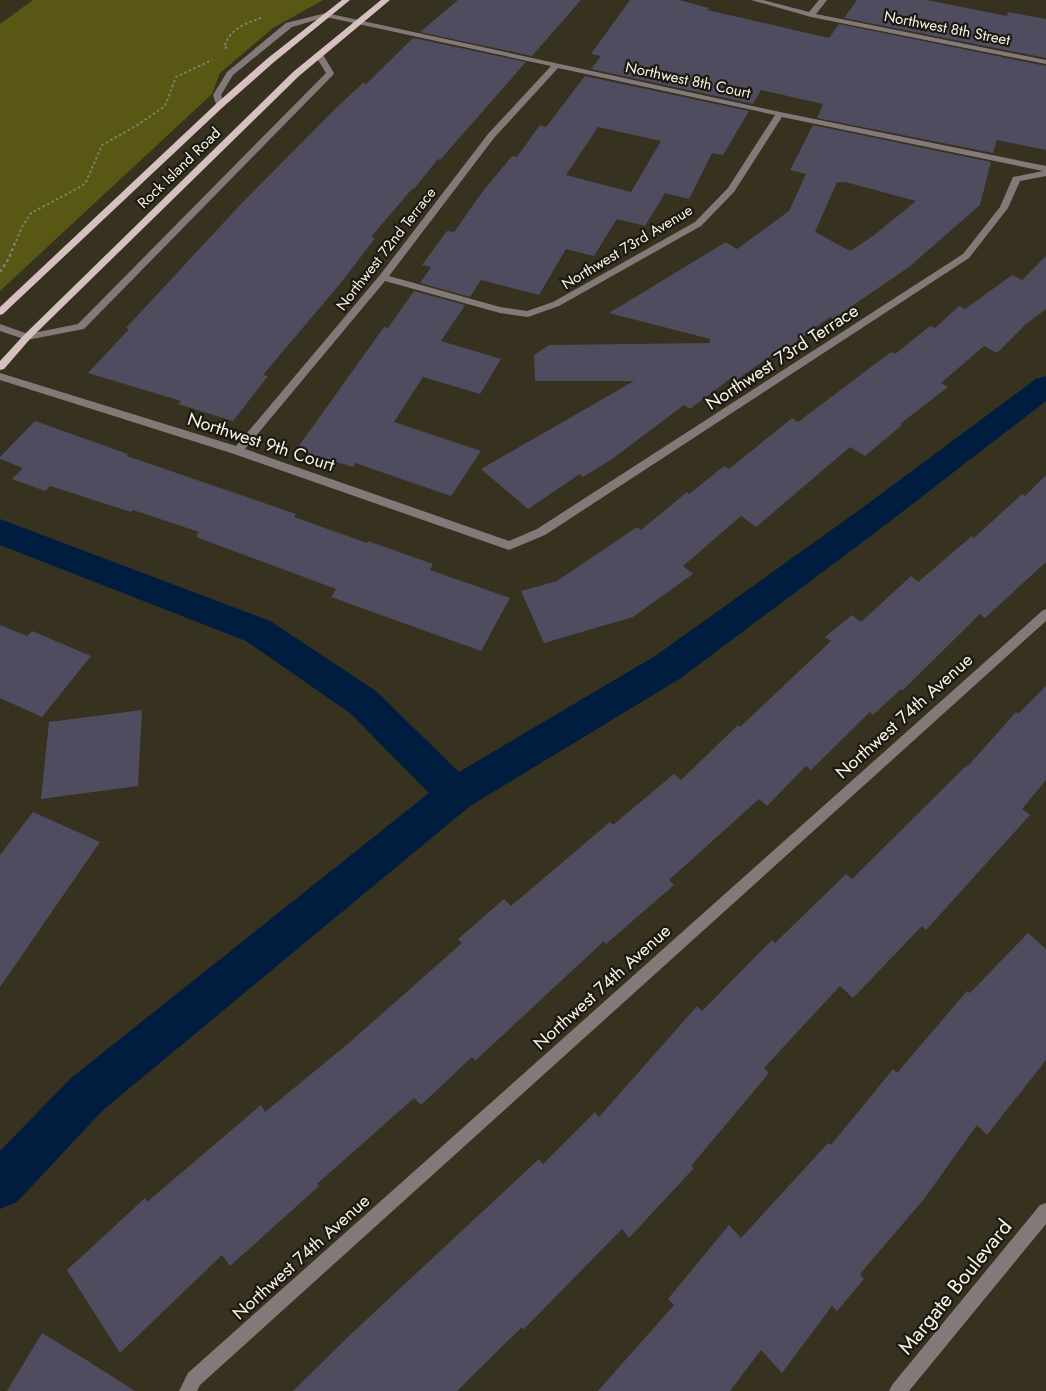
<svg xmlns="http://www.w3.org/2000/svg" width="1046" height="1391" font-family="Jost,sans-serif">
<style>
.green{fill:#585814}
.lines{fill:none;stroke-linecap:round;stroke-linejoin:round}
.canal{fill:#001d40;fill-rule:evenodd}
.building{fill:#4e4c5e;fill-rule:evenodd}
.path-far1{stroke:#837e6e;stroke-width:2;stroke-dasharray:2.5 2.5;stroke-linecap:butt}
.path{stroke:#837e6e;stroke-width:2.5;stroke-dasharray:3 3;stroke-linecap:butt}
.minor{fill:#847979;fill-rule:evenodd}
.major{fill:#d7c0c1;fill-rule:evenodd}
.labels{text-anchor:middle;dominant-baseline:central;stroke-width:4.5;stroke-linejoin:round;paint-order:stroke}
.far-street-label{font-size:15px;fill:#f8f3e8;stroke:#1c1911}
.street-label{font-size:18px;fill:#f8f3e8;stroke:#1c1911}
.near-street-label{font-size:21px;fill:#f8f3e8;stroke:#1c1911}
</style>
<rect width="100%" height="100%" fill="#37311f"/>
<path class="green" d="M 33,0 L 323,0 L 273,28 L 220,73 L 212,94 L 0,291 L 0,24 Z"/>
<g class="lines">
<path class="canal" d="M 1046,376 L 1046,401 L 880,529 L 681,678 L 470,806 L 103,1110 L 17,1202 L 0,1209 L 0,1151 L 71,1078 L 429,793 L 350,713 L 246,641 L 0,545 L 0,519 L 270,621 L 376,691 L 459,772 L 655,656 L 858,511 L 1036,379 Z"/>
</g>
<g class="building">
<path d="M 458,0 L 581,0 L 532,56 L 420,32 Z"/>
<path d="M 630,0 L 679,0 L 709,8 L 707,10 L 829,38 L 839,24 L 1046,66 L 1046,150 L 997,140 L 993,153 L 817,118 L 823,104 L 761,90 L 753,104 L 591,69 L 601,56 L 591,54 Z"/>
<path d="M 857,0 L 927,0 L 1007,16 L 1008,12 L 1046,19 L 1046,58 L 844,18 Z"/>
<path d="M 413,38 L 526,62 L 440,160 L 438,159 L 414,189 L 412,189 L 371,237 L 375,238 L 344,279 L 263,375 L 268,376 L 233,421 L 178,404 L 181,401 L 88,373 L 129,329 L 126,328 L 241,204 L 335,109 L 363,83 L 366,84 Z"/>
<path d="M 585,76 L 749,111 L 723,155 L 712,153 L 689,199 L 665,193 L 645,226 L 617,219 L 594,256 L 566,249 L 539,295 L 481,280 L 470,297 L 420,283 L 431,267 L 422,265 L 447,231 L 454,232 L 483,191 L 512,156 L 517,157 L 540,125 L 546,127 ZM 598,127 L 661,141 L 631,192 L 566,175 Z"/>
<path d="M 813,125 L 991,162 L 980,205 L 909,267 L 833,319 L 830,317 L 786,349 L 783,347 L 735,381 L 731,378 L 690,409 L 684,405 L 612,459 L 583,477 L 580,474 L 528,509 L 481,469 L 634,381 L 535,381 L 534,355 L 549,345 L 710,343 L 710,339 L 609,313 L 726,242 L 737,249 L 789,211 L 806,174 L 790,170 ZM 837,182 L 845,182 L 916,201 L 873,236 L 850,251 L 815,232 Z"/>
<path d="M 1046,256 L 1046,309 L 1025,325 L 997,353 L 984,346 L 941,383 L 948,387 L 900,424 L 902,425 L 865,456 L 850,447 L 756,527 L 741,516 L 683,566 L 693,574 L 633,617 L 544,643 L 521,591 L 557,581 L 637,527 L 641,530 L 687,492 L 689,494 L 724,466 L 729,469 L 792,418 L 798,422 L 891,352 L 895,354 L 930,326 L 935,328 L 959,306 L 965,309 L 1012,275 L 1022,280 Z"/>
<path d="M 414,291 L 465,305 L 441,341 L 501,359 L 480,394 L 423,377 L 394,422 L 481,451 L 451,496 L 355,463 L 353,467 L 296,450 L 384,327 L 388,328 Z"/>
<path d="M 35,421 L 128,454 L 127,456 L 296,514 L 294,517 L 367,543 L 368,541 L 433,564 L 430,570 L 510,598 L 481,651 L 331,597 L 336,589 L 196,537 L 199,532 L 133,510 L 131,512 L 50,486 L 45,491 L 12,479 L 23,468 L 0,459 L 0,457 Z"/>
<path d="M 1046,475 L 1046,562 L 985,618 L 980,614 L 903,690 L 901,689 L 873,715 L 870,712 L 811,770 L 806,766 L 767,806 L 759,799 L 669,880 L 674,885 L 606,944 L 604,941 L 475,1061 L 472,1057 L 421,1105 L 414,1098 L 317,1184 L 319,1186 L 230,1266 L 222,1255 L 120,1353 L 67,1270 L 145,1198 L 147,1202 L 261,1105 L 265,1112 L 350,1042 L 462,943 L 458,939 L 504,899 L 511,906 L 610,822 L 613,825 L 674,774 L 681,780 L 738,725 L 740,727 L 831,641 L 825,637 L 852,615 L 861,622 L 911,576 L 918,582 L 972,536 L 974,538 L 1022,494 L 1025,496 Z"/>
<path d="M 0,625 L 27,636 L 32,631 L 91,656 L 42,717 L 0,698 Z"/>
<path d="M 1046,686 L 1046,780 L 1022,809 L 1030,815 L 926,930 L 922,926 L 853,998 L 840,986 L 764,1068 L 769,1073 L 691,1166 L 694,1168 L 629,1238 L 622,1229 L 523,1330 L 522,1327 L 457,1391 L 293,1391 L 351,1334 L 539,1159 L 543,1164 L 595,1112 L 599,1117 L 697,1006 L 702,1011 L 772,940 L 775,943 L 846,874 L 852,879 L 967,765 L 968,766 L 1016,712 L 1018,714 Z"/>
<path d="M 142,710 L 138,786 L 41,799 L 49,722 Z"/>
<path d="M 33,812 L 100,842 L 0,987 L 0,855 Z"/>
<path d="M 1028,933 L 1046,949 L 1046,1060 L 987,1135 L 977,1125 L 924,1199 L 860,1274 L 864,1279 L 837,1311 L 832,1306 L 782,1373 L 761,1350 L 730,1391 L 598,1391 L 674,1305 L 668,1299 L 729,1225 L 741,1238 L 828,1143 L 831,1145 L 893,1069 L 897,1073 L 967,991 L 970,993 Z"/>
<path d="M 42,1333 L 88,1361 L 135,1391 L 7,1391 Z"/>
</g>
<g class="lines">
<g class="path-far1">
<path d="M 227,48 L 224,47 C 230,29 244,24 261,18"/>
<path d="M 16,241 L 22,227 L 31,213 L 82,186 L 86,182 L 102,145 L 136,126 L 165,106 L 176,77 L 212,60"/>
</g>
<path class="path" d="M 0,272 L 9,258 L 16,240"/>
<g class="minor">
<path d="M 751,0 L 763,0 L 809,12 L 819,0 L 827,0 L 816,14 L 1046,60 L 1046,64 L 811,17 Z"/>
<path d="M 326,13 L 780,112 L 1046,166 L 1046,176 L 1020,181 L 1008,208 L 969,258 L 545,535 L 509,550 L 234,454 L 0,380 L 0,373 L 236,446 L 380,275 L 488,134 L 551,66 L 326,17 L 292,27 L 233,75 L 221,95 L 224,105 L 217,107 L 213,95 L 227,72 L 286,23 ZM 558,68 L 775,115 L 728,188 L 695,222 L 553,302 L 527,311 L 500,307 L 389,276 L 494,138 ZM 782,117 L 1043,171 L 1013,177 L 1000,207 L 963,254 L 537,529 L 509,541 L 245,449 L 385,281 L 500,313 L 528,317 L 559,306 L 701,226 L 734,192 Z"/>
<path d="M 316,53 L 322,53 L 334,73 L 333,75 L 84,329 L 27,340 L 0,331 L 0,324 L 28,334 L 78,324 L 326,73 L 315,55 Z"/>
<path d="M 1046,609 L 1046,621 L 200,1385 L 197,1391 L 179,1391 L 188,1373 L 1042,611 Z"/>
<path d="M 1046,1203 L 1046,1224 L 909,1391 L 889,1391 L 892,1385 L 1040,1205 Z"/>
</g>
<g class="major">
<path d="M 342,0 L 350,0 L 274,62 L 223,107 L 3,314 L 0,315 L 0,307 L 217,103 L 268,58 Z"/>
<path d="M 381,0 L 390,0 L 299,76 L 30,339 L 4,369 L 0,370 L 0,361 L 24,335 L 293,72 Z"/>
</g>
</g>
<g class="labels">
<g class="far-street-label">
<text transform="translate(947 28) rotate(11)">Northwest 8th Street</text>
<text transform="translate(688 80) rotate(12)">Northwest 8th Court</text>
<text transform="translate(179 168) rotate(-44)">Rock Island Road</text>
<text transform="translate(627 247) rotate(-31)">Northwest 73rd Avenue</text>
<text transform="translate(386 249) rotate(-52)">Northwest 72nd Terrace</text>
</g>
<g class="street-label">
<text transform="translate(782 357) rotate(-33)">Northwest 73rd Terrace</text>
<text transform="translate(261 442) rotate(18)">Northwest 9th Court</text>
<text transform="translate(904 716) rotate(-42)">Northwest 74th Avenue</text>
<text transform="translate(602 987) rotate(-42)">Northwest 74th Avenue</text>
<text transform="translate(301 1257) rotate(-42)">Northwest 74th Avenue</text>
</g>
<g class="near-street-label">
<text transform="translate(955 1287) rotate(-51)">Margate Boulevard</text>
</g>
</g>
</svg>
